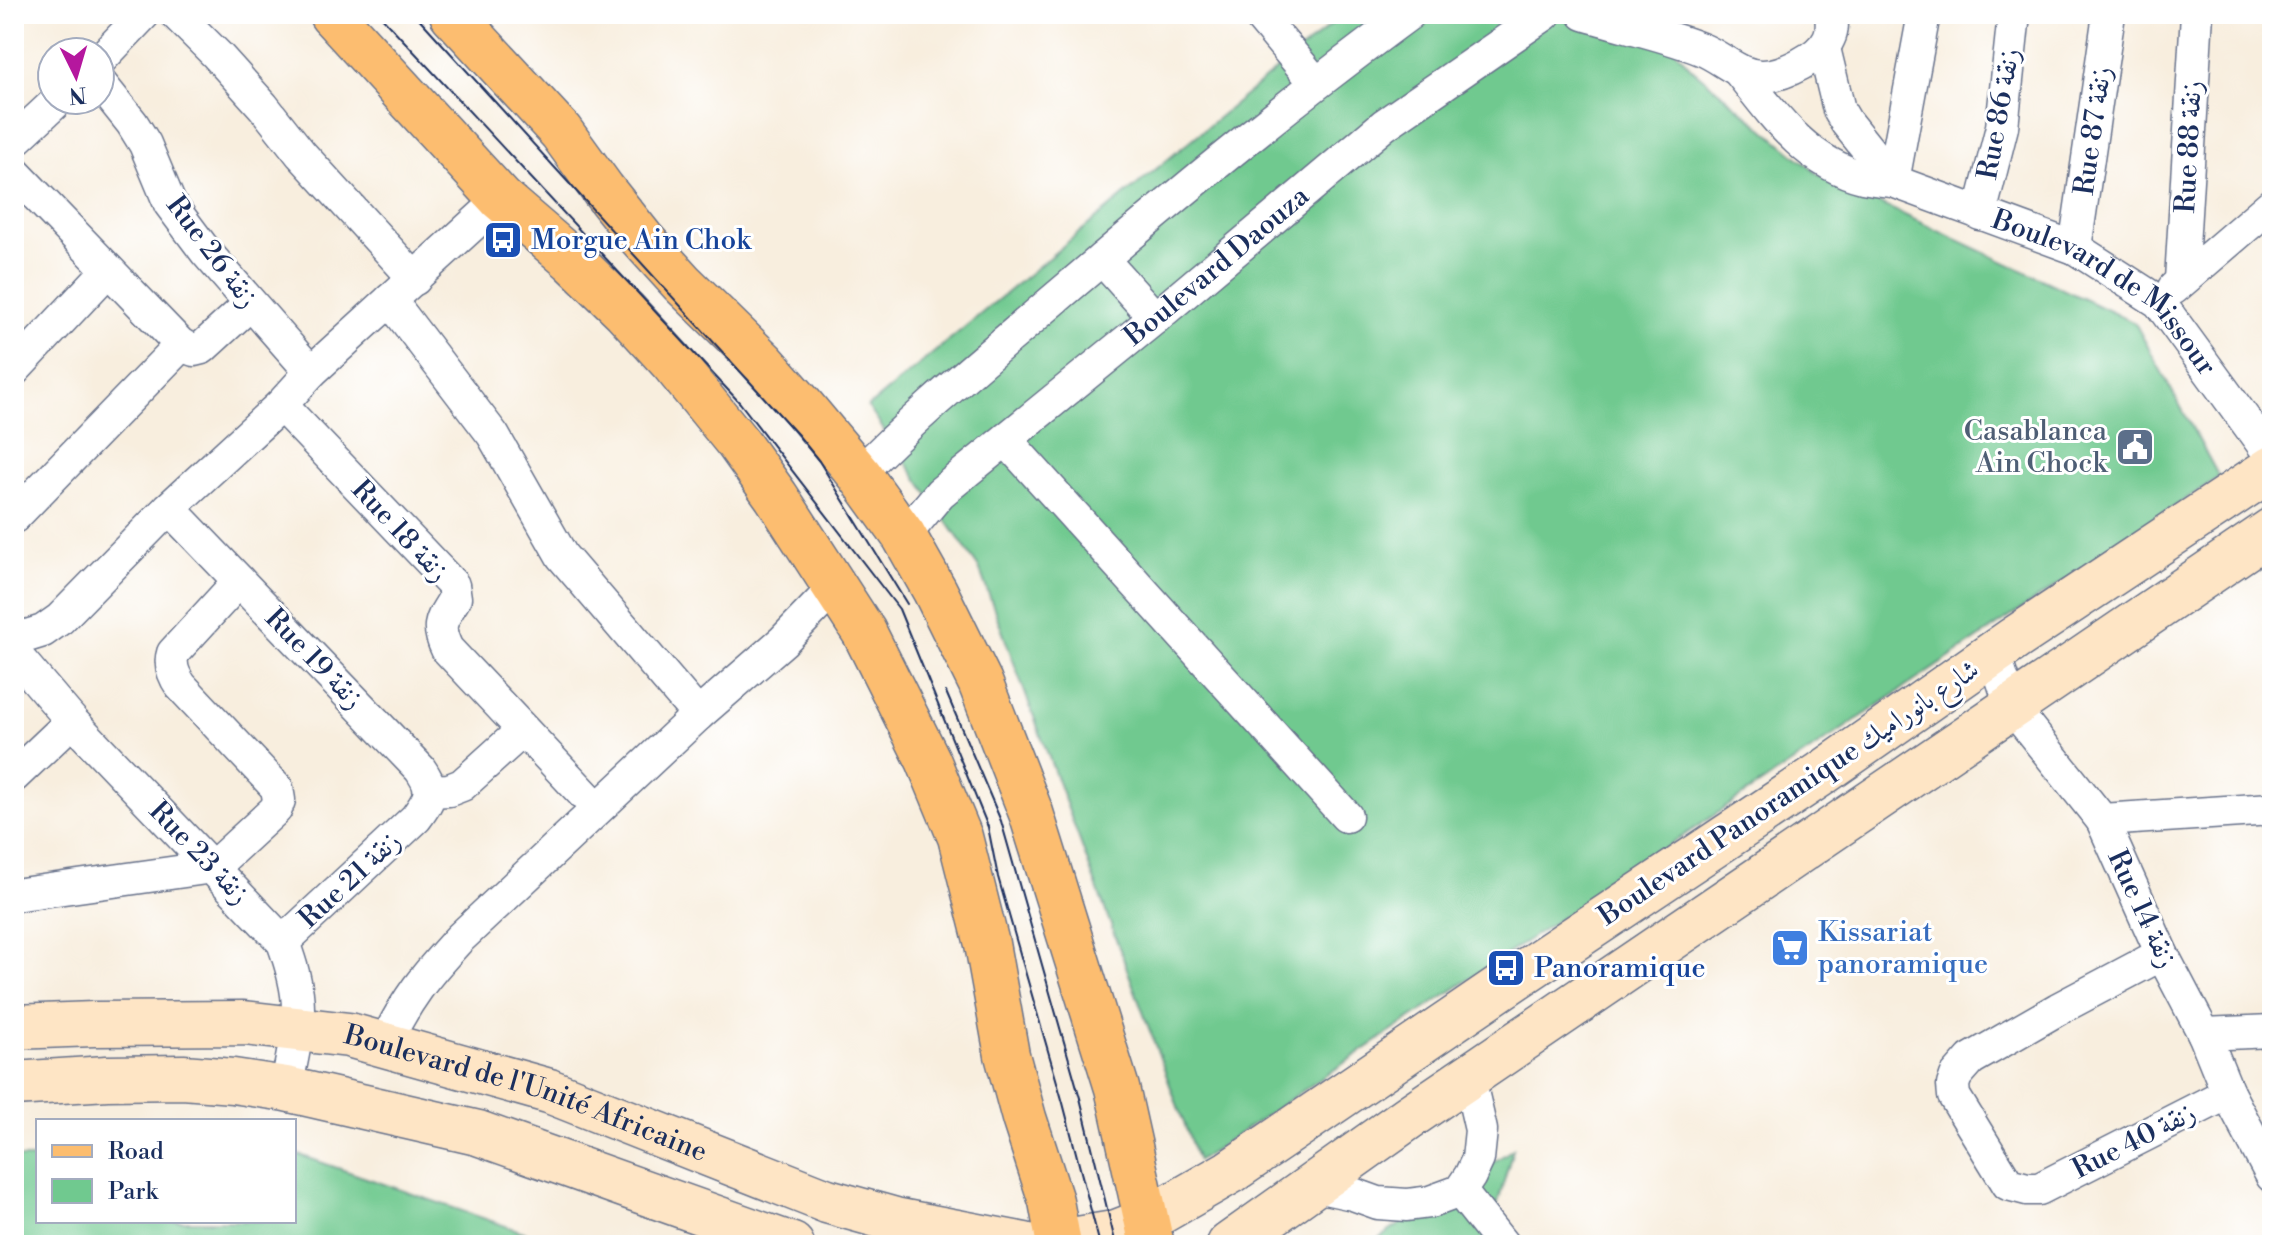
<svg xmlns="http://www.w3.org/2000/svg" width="2286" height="1259" font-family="'Libre Bodoni',Amiri,serif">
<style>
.green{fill:#70c98f;stroke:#467c76;stroke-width:2}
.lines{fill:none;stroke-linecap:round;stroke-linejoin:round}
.minor-casing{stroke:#68728b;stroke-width:35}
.secondary-casing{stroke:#68728b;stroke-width:47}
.primary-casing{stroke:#68728b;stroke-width:47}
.minor{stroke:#fff;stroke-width:32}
.secondary{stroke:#fee5c5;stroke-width:44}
.primary{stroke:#fcbd6f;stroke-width:44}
.tram{stroke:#1b2f5e;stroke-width:2}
.labels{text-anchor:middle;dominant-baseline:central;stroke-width:6;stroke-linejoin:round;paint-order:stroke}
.street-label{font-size:28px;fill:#1b2f5e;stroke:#fff}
.transit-label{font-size:28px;fill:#164399;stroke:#fff;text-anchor:start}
.service-label{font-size:28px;fill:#4e5e75;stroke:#fff;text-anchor:end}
.shop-label{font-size:28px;fill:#366cbe;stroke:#fff;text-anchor:start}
</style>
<rect width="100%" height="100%" fill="#fff"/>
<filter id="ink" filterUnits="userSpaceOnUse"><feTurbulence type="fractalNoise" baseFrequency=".0125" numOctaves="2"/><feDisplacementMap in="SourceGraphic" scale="16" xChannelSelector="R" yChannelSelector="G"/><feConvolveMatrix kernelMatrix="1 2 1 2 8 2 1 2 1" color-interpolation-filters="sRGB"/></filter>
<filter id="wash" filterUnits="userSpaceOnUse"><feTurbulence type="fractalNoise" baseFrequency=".006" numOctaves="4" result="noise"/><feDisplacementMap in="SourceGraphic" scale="32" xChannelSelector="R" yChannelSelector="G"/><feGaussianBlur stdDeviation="1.8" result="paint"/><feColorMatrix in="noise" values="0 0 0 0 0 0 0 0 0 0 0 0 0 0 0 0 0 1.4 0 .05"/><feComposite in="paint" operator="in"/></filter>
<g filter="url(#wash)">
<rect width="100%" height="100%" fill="#f8eede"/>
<g class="green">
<path d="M 1344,14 L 1644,14 L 1691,68 L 1819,175 L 2135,323 L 2219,477 L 1198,1161 L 979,568 L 868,407 Z"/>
<path d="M 1513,1149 L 1486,1245 L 1369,1245 Z"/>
<path d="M 294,1153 L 561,1245 L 14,1245 L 14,1158 L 38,1158 L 38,1221 L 294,1221 Z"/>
</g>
</g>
<g filter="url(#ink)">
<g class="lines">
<defs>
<g id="minor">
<path d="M 176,14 L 217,55 L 263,106 L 301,154 L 415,279"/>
<path d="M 1258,14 L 1316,83"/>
<path d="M 1584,14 C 1623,26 1663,34 1701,49 C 1722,57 1738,76 1762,76 C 1783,76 1821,57 1829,38 C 1833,30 1832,22 1831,14"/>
<path d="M 1824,48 L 1839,110 L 1846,122 L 1893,181"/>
<path d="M 100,60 L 144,14"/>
<path id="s1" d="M 1738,70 C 1772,113 1806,163 1863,177 C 1873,179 1883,180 1893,181 L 2075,248 L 2159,302 L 2272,457"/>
<path d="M 100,83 L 132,123 L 145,144 L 170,204 L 206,252 L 311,372"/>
<path d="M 14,141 L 58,100"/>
<path d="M 14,172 L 181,345 L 194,350 L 202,348 L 250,304"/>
<path d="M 1893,181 L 1924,14"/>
<path d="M 1980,214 L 2002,127 L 2014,14"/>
<path d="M 2075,248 L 2109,14"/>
<path d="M 1102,259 L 1155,318"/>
<path d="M 2181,280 L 2197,14"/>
<path d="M 2174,288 L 2272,204"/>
<path d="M 390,300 L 493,435 L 562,556 L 698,715"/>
<path d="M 14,370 L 108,270"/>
<path d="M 281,405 L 453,585 L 455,598 C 442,620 435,624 447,649 L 597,808"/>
<path d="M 1006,440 L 1346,816"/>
<path d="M 859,474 C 918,413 985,359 1049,304 C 1166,204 1285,105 1409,14"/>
<path d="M 169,508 L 420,769 C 435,791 431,797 416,818 L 283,942"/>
<path d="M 14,517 L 181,345"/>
<path id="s2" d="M 904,536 L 940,493 L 1155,318 L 1384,125 L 1545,14"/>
<path d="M 14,640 L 43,631 L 60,619 L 169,508 L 281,405 L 311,372 L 501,199"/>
<path d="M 14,653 L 72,721 L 283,942 C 291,964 298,986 298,1009 C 298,1036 291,1063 286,1089"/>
<path d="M 1994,654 L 2011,706 L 2102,820 L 2162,954 L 2204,1034 L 2228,1093 L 2272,1176"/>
<path d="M 14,776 L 72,721"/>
<path d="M 430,791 L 449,790 L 462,785 L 523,730"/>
<path d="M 2102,820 L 2272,809"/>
<path d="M 14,895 L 213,867 L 276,809 L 279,800 L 277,788 L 181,686 C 174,676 169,665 173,653 L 239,581"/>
<path d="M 2162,954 L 2058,1009 L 1971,1059 L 1956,1076 L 1953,1085 L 1954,1096 L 2008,1184 L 2027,1189 L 2039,1189 L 2228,1093"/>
<path d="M 2204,1034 L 2272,1031"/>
<path d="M 385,1044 C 407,998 425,976 459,939 L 698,715 L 783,641 L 836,586"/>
<path d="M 1311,1185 L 1353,1194 L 1378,1203 L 1407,1205 L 1430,1202 L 1460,1191 L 1470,1176 L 1478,1159 L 1481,1130 L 1469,1078"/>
<path d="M 1460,1191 L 1503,1245"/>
</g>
<g id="secondary">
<path id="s3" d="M 14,1027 L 94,1024 L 244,1023 L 349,1035 L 549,1091 L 827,1201 L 895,1220 L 1025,1245"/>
<path d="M 14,1084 L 107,1078 L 183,1077 L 233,1081 L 286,1089 L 478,1133 L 792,1245"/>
<path d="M 1041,1245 L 1114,1233 L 1145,1221 L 1230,1172 L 1512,980 L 1821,774 L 2014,639 L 2272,468"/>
<path d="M 1229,1245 L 1409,1117 L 2272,530"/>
</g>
<g id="primary">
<path d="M 331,14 L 501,199 L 572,260 L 625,311 L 671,361 L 738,443 L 776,496 L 864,632 L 928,760 L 960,837 L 987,944 L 1007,1055 L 1024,1118 L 1051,1201 L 1059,1245"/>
<path d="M 452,14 L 561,132 L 603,190 L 642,239 L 682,283 L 764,363 L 803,407 L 859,474 L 904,536 L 935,591 L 980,682 L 1031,813 L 1117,1088 L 1152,1245"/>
</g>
</defs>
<use href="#minor" class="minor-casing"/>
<use href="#secondary" class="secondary-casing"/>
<use href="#primary" class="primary-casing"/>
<use href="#minor" class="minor"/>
<use href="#secondary" class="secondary"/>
<use href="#primary" class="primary"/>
<g class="tram">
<path d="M 379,14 L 740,403 L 899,609 L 988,827 L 998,877 L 1063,1103 L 1100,1245"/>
<path d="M 415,14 L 798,435 L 819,461 L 907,604"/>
<path d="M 946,692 L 1001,821 L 1080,1098 L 1116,1245"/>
</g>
</g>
</g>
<defs>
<symbol id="bus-square" viewBox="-11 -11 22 22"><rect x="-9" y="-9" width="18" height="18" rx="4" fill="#1a4fb4" stroke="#fff"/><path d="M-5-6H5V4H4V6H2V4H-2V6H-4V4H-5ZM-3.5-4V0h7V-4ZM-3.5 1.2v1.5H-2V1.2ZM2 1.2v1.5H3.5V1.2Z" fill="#fff"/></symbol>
<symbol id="civic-square" viewBox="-11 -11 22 22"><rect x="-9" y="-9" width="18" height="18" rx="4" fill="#5c6f8a" stroke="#fff"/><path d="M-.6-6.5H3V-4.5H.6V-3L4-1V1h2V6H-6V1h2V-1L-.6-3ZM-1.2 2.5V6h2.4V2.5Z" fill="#fff"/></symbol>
<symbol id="supermarket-square" viewBox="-11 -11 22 22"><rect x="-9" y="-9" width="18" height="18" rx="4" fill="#3f7fe0" stroke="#fff"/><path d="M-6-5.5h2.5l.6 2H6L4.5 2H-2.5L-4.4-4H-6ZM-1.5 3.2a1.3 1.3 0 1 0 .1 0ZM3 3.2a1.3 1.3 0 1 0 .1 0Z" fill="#fff"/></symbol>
</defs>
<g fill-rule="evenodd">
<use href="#bus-square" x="481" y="218" width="44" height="44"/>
<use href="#civic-square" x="2113" y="425" width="44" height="44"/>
<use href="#supermarket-square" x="1768" y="926" width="44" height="44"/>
<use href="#bus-square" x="1484" y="946" width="44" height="44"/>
</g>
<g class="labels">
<g class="street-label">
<text transform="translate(1999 114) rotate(-80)">Rue 86 زنقة</text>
<text transform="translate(2093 131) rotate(-82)">Rue 87 زنقة</text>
<text transform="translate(2189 147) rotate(-87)">Rue 88 زنقة</text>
<text transform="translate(212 252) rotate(53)">Rue 26 زنقة</text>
<text stroke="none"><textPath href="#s2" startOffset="414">Boulevard Daouza</textPath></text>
<text stroke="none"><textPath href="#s1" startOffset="442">Boulevard de Missour</textPath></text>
<text transform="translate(400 531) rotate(47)">Rue 18 زنقة</text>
<text transform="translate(314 659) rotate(46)">Rue 19 زنقة</text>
<text transform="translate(1789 793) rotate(-34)">Boulevard Panoramique شارع بانوراميك</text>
<text transform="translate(199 853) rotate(46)">Rue 23 زنقة</text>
<text transform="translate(350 880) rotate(-43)">Rue 21 زنقة</text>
<text transform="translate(2142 909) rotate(65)">Rue 14 زنقة</text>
<text stroke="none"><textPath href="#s3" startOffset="522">Boulevard de l'Unité Africaine</textPath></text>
<text transform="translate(2134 1141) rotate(-27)">Rue 40 زنقة</text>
</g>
<g class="transit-label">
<text x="531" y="240">Morgue Ain Chok</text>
<text x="1534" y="968">Panoramique</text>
</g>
<g class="service-label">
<text x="2107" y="431">Casablanca<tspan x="2107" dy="32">Ain Chock</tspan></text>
</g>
<g class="shop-label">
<text x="1818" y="932">Kissariat<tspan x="1818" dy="32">panoramique</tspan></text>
</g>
</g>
<rect width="2286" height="1259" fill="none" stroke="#fff" stroke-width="48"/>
<rect x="36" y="1119" width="260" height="104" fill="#ffffff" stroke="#a4acbf" stroke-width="2"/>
<rect x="52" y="1145" width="40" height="12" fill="#fcbd6f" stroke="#a4acbf" stroke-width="2"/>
<text x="108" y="1159" font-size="24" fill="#1b2f5e">Road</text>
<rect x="52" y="1179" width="40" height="24" fill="#70c98f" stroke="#a4acbf" stroke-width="2"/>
<text x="108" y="1199" font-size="24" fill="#1b2f5e">Park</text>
<g transform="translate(76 76) rotate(175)"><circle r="38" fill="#ffffff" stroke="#a4acbf" stroke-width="2"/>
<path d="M0-6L14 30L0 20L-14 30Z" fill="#b5179e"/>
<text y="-12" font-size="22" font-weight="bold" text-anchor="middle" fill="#1b2f5e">N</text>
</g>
</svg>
